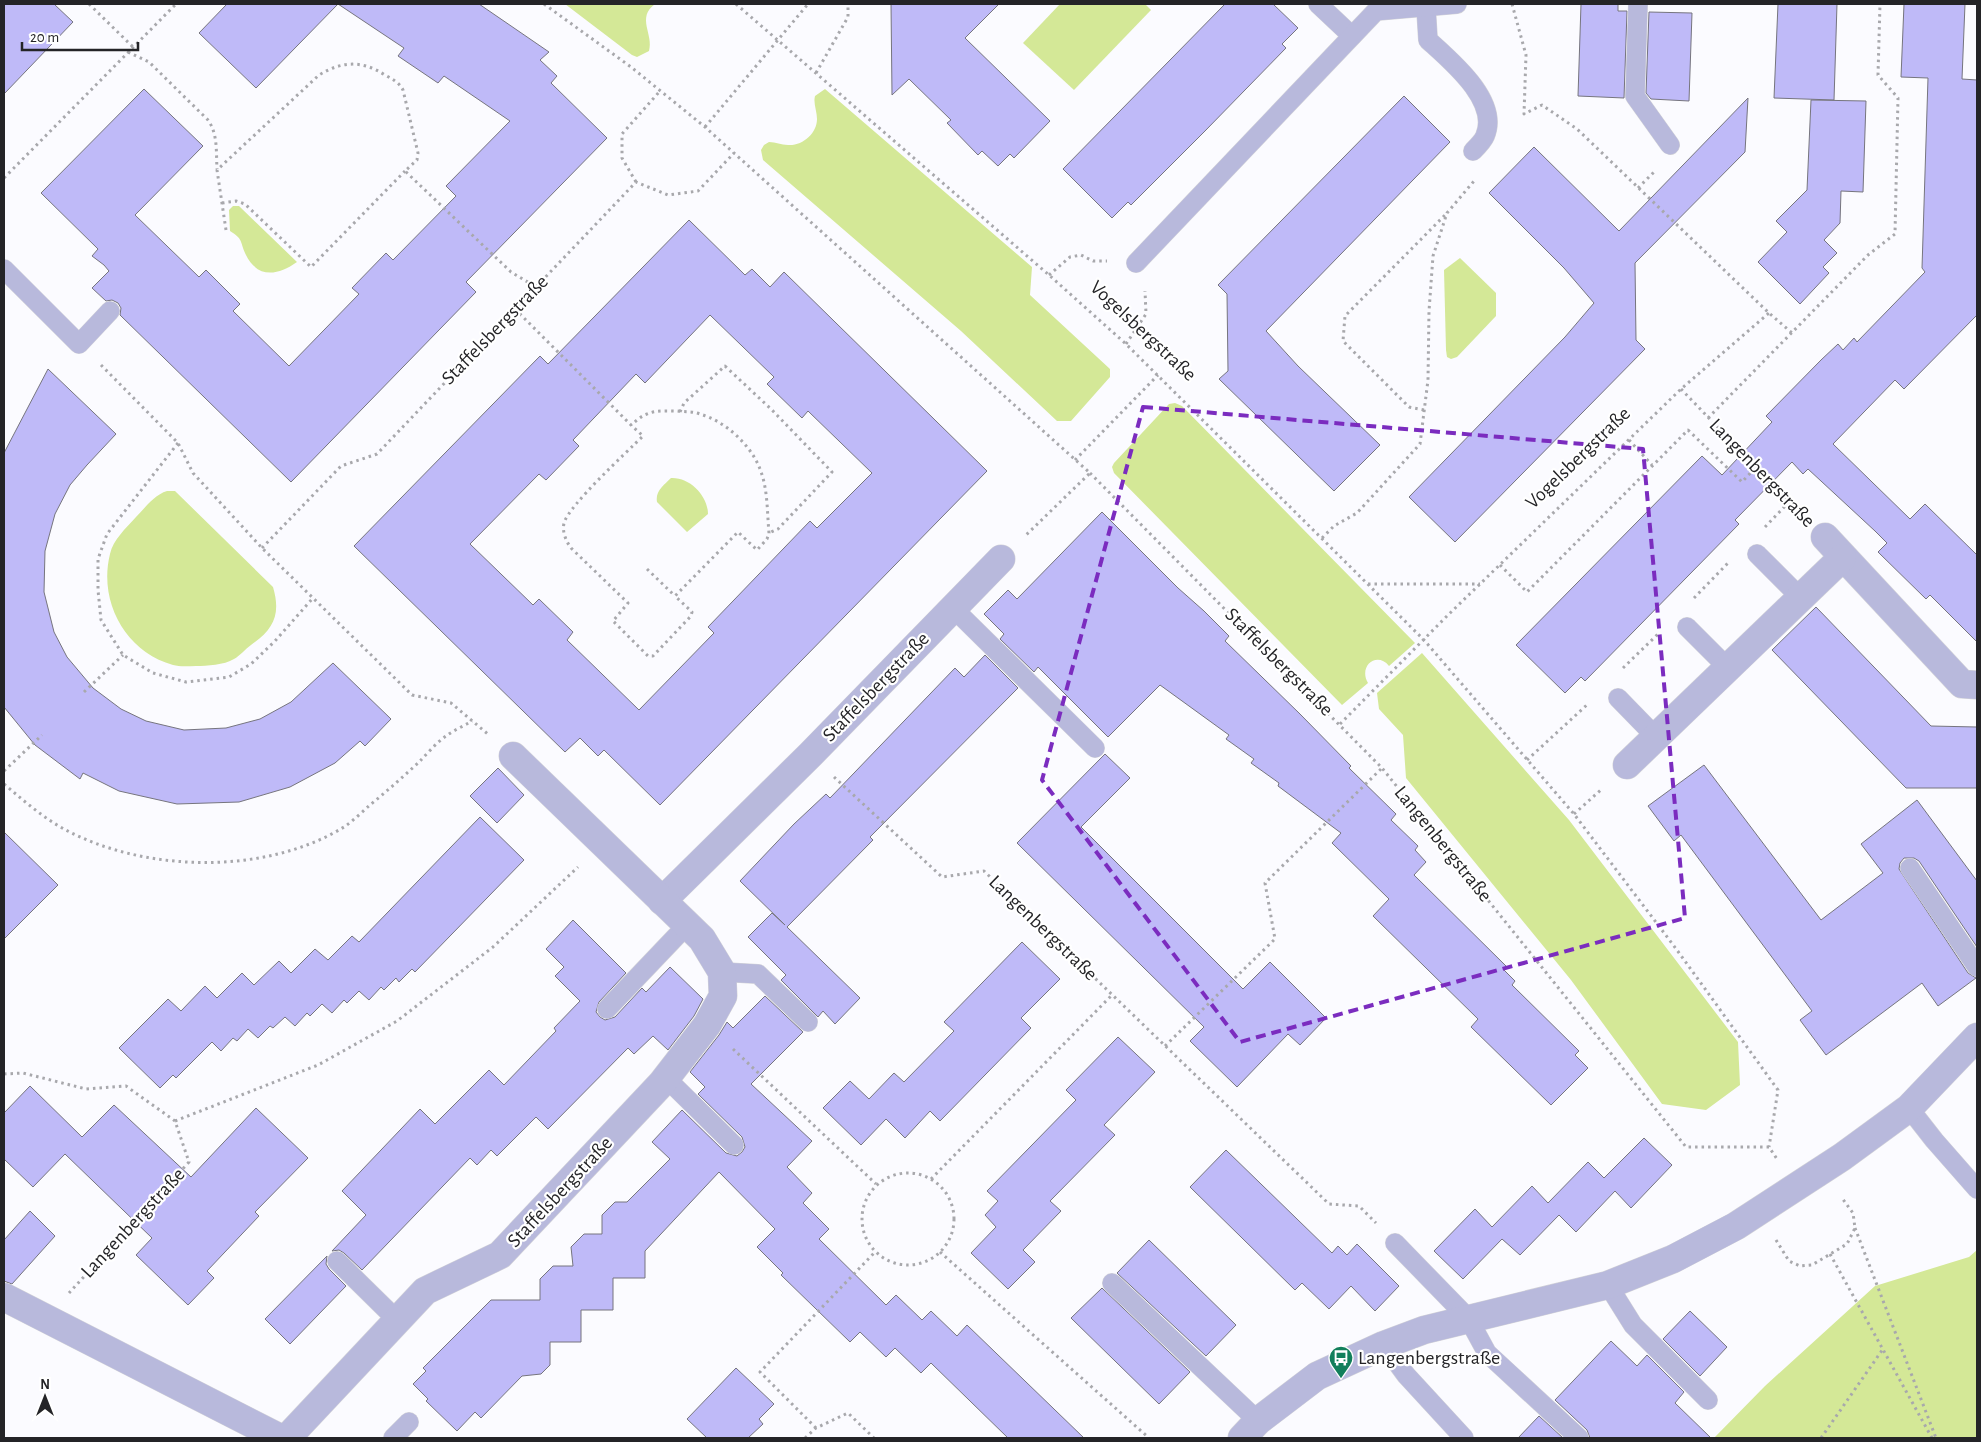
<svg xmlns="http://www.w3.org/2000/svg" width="1981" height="1442" font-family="'Alegreya Sans',sans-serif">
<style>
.green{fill:#d4e897}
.building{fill:#bfbaf8;stroke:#76757e;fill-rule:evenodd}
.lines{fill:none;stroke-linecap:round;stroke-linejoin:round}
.lane-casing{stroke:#d4d4d8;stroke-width:20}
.street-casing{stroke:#d4d4d8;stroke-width:29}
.path{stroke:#a8a8ac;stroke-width:3;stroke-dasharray:2.5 4;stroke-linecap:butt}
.lane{stroke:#b8b9dc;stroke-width:19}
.street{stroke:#b8b9dc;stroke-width:28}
.marked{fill:none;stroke:#7b2cbf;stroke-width:4;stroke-dasharray:10 6;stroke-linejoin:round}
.labels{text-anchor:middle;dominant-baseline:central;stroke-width:4.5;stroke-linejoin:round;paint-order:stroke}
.street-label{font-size:20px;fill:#242427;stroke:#fff}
.poi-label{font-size:20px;fill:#242427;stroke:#fff;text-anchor:start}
</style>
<rect width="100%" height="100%" fill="#fbfbff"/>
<g class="green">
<path d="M 565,4 L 655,4 C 636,18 654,34 649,51 L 637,57 L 632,55 Z"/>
<path d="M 1060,4 L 1145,4 L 1151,10 L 1074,90 L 1023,43 Z"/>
<path d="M 825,89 L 1032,267 L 1030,295 L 1110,369 L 1110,377 L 1071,421 L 1057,421 L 961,331 L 763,160 L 761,150 L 764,145 L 769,142 C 776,142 781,145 788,145 C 803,146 817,133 817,119 C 817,111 813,103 815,96 Z"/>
<path d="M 233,206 L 239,206 L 297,262 C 277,276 257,279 245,253 C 240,241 243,239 230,231 L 229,210 Z"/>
<path d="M 1460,258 L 1496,293 L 1496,316 L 1457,357 L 1451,359 L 1447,357 L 1446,350 L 1444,270 Z"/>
<path d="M 1175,403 L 1182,406 L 1415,643 L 1389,666 C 1377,651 1358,666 1368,683 L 1342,705 L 1114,473 L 1112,467 L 1114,463 L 1169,404 Z"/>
<path d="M 671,478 C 690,477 708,496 708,514 L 687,532 L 657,502 C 655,491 664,485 671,478 Z"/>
<path d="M 167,491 L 175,491 L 273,587 C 281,614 274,629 251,645 C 245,649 240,656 234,659 C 224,665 207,666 196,666 C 189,666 180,667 173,665 C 126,652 98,602 110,554 C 113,540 126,528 136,517 C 146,507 154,495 167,491 Z"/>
<path d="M 1422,653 L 1569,820 L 1738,1042 L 1740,1085 L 1706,1110 L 1662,1104 L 1571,980 L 1406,778 L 1403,735 L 1379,709 L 1377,693 Z"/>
<path d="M 1977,1250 L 1977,1438 L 1714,1438 L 1765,1386 L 1875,1286 L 1969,1257 Z"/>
</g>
<g class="building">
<path d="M 4,4 L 54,4 L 73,22 L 4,94 Z"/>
<path d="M 227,4 L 338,4 L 256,88 L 199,33 Z"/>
<path d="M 338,4 L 479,4 L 549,52 L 540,60 L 557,76 L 551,83 L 607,138 L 466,282 L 476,292 L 291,482 L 120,315 L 121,308 L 118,303 L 112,300 L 106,301 L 92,288 L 109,271 L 104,265 L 92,256 L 98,249 L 41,193 L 144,89 L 203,146 L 135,215 L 199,277 L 206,270 L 240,304 L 233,311 L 289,366 L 359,294 L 352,288 L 386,253 L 393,260 L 456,196 L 446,186 L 510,121 L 444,76 L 438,83 L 398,56 L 404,48 Z"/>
<path d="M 891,4 L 999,4 L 965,38 L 1050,121 L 1014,158 L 1010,154 L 998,166 L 982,151 L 978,155 L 947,123 L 951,120 L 909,79 L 892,95 Z"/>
<path d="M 1225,4 L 1273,4 L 1298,28 L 1282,44 L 1286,48 L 1205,131 L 1131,205 L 1128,202 L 1112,218 L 1063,169 Z"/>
<path d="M 1581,4 L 1618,4 L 1618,11 L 1627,11 L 1624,98 L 1578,96 Z"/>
<path d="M 1778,4 L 1837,4 L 1834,100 L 1774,98 Z"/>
<path d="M 1904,4 L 1965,4 L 1962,79 L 1977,80 L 1977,315 L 1904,389 L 1895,380 L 1833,444 L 1910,519 L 1925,504 L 1977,555 L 1977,642 L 1930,595 L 1926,599 L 1878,552 L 1887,543 L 1875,531 L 1808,469 L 1803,474 L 1792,462 L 1735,520 L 1739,524 L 1585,681 L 1581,677 L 1565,693 L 1516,645 L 1702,456 L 1722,475 L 1772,422 L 1766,416 L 1821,360 L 1838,344 L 1843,350 L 1854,338 L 1857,342 L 1925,272 L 1922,268 L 1928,78 L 1901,77 Z"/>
<path d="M 1649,12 L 1692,13 L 1689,101 L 1651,99 L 1646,93 Z"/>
<path d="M 1404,96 L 1450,142 L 1266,331 L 1298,366 L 1380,445 L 1334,491 L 1219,379 L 1228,371 L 1227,294 L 1218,285 Z"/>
<path d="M 1748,98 L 1745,152 L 1635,263 L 1636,340 L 1645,349 L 1455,542 L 1409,497 L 1565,337 L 1594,303 L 1564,268 L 1489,193 L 1534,147 L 1619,231 Z"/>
<path d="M 1811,100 L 1866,101 L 1863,192 L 1841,191 L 1840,223 L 1824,240 L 1837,253 L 1823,267 L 1829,273 L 1800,304 L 1758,262 L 1787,232 L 1776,221 L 1807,190 Z"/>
<path d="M 689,220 L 745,275 L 752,269 L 770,287 L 784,272 L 987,471 L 660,805 L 604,750 L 598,756 L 580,738 L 565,752 L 354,546 L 540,356 L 548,364 ZM 710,315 L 774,377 L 767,384 L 802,418 L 808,411 L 872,473 L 817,528 L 810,521 L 708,627 L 714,633 L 639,710 L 567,640 L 573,632 L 539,599 L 533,605 L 470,544 L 539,474 L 546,480 L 579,446 L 573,440 L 636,374 L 645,383 Z"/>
<path d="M 48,369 L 116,434 L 87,465 L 70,485 L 55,514 L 45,551 L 44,592 L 54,632 L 67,657 L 93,688 L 121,709 L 146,721 L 184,730 L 226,728 L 260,719 L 291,702 L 333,663 L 391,719 L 365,746 L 360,741 L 335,763 L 290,787 L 239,802 L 177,804 L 119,791 L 83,773 L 80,779 L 35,745 L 4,707 L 4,453 Z"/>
<path d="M 1102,512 L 1178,588 L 1204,611 L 1229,636 L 1225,641 L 1300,714 L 1351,766 L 1349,768 L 1396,814 L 1391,820 L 1418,846 L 1415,850 L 1426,862 L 1414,875 L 1507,967 L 1504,970 L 1515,981 L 1512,985 L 1579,1051 L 1575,1055 L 1588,1068 L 1551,1105 L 1471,1027 L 1478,1019 L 1373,916 L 1389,899 L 1332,843 L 1341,833 L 1278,786 L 1279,783 L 1251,763 L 1254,759 L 1226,739 L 1229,735 L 1160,685 L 1108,737 L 1038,667 L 1034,672 L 1000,639 L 1004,634 L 984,614 L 1008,590 L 1017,599 Z"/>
<path d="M 1816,607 L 1931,726 L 1977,727 L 1977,788 L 1906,788 L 1772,650 Z"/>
<path d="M 985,655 L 1018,688 L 870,837 L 873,840 L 787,927 L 860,998 L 835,1024 L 823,1011 L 818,1017 L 781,980 L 786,975 L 748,937 L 772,913 L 785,925 L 740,881 L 794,824 L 826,794 L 830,798 L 955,668 L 964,677 Z"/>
<path d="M 1105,754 L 1130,778 L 1081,827 L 1243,989 L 1270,962 L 1326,1018 L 1300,1045 L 1288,1034 L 1237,1087 L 1190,1041 L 1204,1027 L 1017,843 Z"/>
<path d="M 1704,765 L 1821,920 L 1883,873 L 1861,844 L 1917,800 L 1977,881 L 1977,947 L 1919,861 L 1914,858 L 1904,858 L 1900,863 L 1899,869 L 1968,973 L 1976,978 L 1938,1006 L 1922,983 L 1826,1055 L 1800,1020 L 1812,1011 L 1681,835 L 1674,841 L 1648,806 Z"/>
<path d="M 498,768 L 524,795 L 497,823 L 470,796 Z"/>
<path d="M 480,817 L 524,860 L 415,972 L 412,969 L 399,982 L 396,978 L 384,990 L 381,987 L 369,1000 L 359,991 L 347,1003 L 344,1000 L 332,1013 L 322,1004 L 310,1016 L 307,1013 L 295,1026 L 285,1017 L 273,1028 L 270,1026 L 258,1038 L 248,1029 L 237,1041 L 233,1038 L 221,1051 L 212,1042 L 176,1078 L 173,1075 L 160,1088 L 119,1048 L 168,999 L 181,1011 L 205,986 L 217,998 L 242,973 L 254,985 L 279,961 L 291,973 L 315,949 L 328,960 L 352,936 L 359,942 Z"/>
<path d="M 4,832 L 58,885 L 4,939 Z"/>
<path d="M 573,920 L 626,973 L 599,1002 L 596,1012 L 600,1017 L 605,1020 L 615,1017 L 642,988 L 646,992 L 670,967 L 703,999 L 694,1016 L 668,1050 L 653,1036 L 634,1054 L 628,1048 L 548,1129 L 536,1117 L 497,1156 L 491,1150 L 477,1165 L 470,1158 L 362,1270 L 344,1253 L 339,1250 L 332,1251 L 366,1215 L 342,1191 L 420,1109 L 435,1124 L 489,1070 L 504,1085 L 556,1031 L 554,1028 L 580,1001 L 555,976 L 564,967 L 546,949 Z"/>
<path d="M 1022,942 L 1060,979 L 1021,1018 L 1031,1028 L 940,1121 L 930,1111 L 905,1138 L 886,1119 L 861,1145 L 823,1108 L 850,1081 L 869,1099 L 894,1073 L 904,1082 L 954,1031 L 944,1022 Z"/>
<path d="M 765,996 L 803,1032 L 751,1084 L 812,1141 L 787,1167 L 812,1193 L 803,1203 L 829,1229 L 819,1239 L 886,1305 L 896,1295 L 922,1320 L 931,1311 L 957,1336 L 967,1325 L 1084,1438 L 1008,1438 L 931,1363 L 921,1373 L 895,1348 L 886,1357 L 860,1332 L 850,1342 L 781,1275 L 783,1273 L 757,1247 L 775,1229 L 719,1172 L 645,1251 L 645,1278 L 613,1278 L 613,1310 L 581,1310 L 581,1342 L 550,1342 L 550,1365 L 541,1374 L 522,1376 L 481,1418 L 475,1412 L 457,1431 L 426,1401 L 428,1399 L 413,1384 L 426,1371 L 423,1368 L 491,1300 L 540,1300 L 540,1279 L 553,1266 L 573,1266 L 571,1247 L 584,1234 L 602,1234 L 602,1215 L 615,1202 L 627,1202 L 670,1159 L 652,1142 L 682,1110 L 726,1153 L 737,1156 L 742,1152 L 745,1147 L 742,1137 L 698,1094 L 705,1087 L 690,1072 L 719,1035 L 727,1022 L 733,1028 Z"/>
<path d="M 1118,1037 L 1155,1072 L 1104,1125 L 1115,1135 L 1050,1201 L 1061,1211 L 1023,1250 L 1035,1262 L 1008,1289 L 971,1253 L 996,1227 L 985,1215 L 998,1201 L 987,1191 L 1076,1100 L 1066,1090 Z"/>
<path d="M 30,1086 L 82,1137 L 114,1105 L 191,1177 L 256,1108 L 308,1158 L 255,1212 L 259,1216 L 207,1271 L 214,1278 L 188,1305 L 136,1255 L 152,1238 L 65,1154 L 33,1187 L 4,1159 L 4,1113 Z"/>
<path d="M 1644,1138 L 1672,1165 L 1631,1208 L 1615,1191 L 1576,1232 L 1559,1215 L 1520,1255 L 1502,1239 L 1463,1279 L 1434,1251 L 1475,1209 L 1492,1227 L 1532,1186 L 1548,1203 L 1588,1162 L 1604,1178 Z"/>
<path d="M 1226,1150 L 1332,1253 L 1338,1246 L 1347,1255 L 1357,1244 L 1399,1286 L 1375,1311 L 1351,1286 L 1329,1309 L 1302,1283 L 1295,1290 L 1190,1187 Z"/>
<path d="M 30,1211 L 55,1236 L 12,1284 L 4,1281 L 4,1240 Z"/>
<path d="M 1149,1240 L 1236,1325 L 1206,1356 L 1117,1273 Z"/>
<path d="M 327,1256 L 326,1264 L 329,1269 L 346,1286 L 290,1344 L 265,1319 Z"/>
<path d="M 1102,1288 L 1190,1372 L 1159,1404 L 1071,1318 Z"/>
<path d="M 1690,1311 L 1727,1347 L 1700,1376 L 1663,1339 Z"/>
<path d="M 1611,1341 L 1637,1366 L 1647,1355 L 1684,1392 L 1675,1403 L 1711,1438 L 1590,1438 L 1587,1430 L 1555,1400 Z"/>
<path d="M 736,1368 L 774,1404 L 759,1419 L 763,1424 L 748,1438 L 707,1438 L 687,1419 Z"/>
<path d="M 1539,1416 L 1563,1438 L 1518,1438 Z"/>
</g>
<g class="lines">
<defs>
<g id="lane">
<path d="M 1318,4 L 1352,36"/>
<path d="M 1638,4 L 1635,96 L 1670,145"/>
<path d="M 1426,8 L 1428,40 C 1451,61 1500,101 1485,136 C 1483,141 1477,147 1473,151"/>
<path d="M 1136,263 L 1376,11 L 1457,4"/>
<path d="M 4,269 L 79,344 L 110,311"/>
<path d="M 1757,554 L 1801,598"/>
<path d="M 953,608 L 1095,748"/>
<path d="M 1687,627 L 1728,668"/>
<path d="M 1618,698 L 1656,737"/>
<path d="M 1910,868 L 1977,967"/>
<path d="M 722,972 L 758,974 L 808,1022"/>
<path d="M 607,1009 L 687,925"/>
<path d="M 666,1078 L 734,1145"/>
<path d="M 1909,1108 L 1934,1140 L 1977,1189"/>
<path d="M 1395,1243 L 1468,1318 L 1487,1353 L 1579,1438"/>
<path d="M 337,1261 L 398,1321"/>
<path d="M 1112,1283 L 1258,1421"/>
<path d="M 1608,1285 L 1633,1325 L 1708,1400"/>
<path d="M 1384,1345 L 1406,1375 L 1464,1438"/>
<path d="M 393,1438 L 409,1422"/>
</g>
<g id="street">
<path d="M 1825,537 L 1962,684 L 1977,685"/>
<path d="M 1627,765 L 1842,558"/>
<path d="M 662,901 L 810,755 L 1001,559"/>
<path d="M 4,1297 L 280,1438"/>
<path d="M 287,1438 L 425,1291 L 500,1255 L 662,1083 L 707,1025 L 723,996 L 722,972 L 702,939 L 513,756"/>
<path d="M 1242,1438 L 1258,1421 L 1317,1376 L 1384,1345 L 1424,1330 L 1608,1285 L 1673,1259 L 1736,1226 L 1842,1157 L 1909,1108 L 1977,1037"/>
</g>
</defs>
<use href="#lane" class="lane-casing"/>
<use href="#street" class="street-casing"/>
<g class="path">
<path d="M 89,4 L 133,47"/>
<path d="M 544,4 L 631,67 L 705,127 L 1090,473 L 1024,537"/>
<path d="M 736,4 L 1049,275 L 1126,344 L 1424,640 L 1574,814 L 1677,950 L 1778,1090 L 1769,1147"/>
<path d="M 1512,4 L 1526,55 L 1524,114 L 1542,105 L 1577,129 L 1769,313 L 1792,333"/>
<path d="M 128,52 L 149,62 L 208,120 C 218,134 216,152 217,169"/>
<path d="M 816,73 L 848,17 L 848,4"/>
<path d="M 705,127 L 808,4"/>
<path d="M 4,178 L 176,4"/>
<path d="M 636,182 L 622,158 L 622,134 L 660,91"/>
<path d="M 1638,188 L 1655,171"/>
<path d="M 222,203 L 236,201 L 245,204 L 311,267 L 405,171"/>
<path d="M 226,230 L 217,170 L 319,75 C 342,61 362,60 385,75 C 392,79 399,82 403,90 L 418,153 L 417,160 L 405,171 L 511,272 L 536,287"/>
<path d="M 1049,275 L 1070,257 L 1081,255 L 1093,261 L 1107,261"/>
<path d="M 515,309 L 631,425 L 643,436 C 627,452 569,505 564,523 C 562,532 566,541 571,548 L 628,603 L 613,621 L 648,656 L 653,656 L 691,616 L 692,612 L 675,596 L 738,532 L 757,550 L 767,539 L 769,533 C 767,512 768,489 760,469 C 751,445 725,421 700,414 C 692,411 685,412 677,411 C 667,411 656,410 647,414 C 641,416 636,421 631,425"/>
<path d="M 1126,344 L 1146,314 L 1145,291"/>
<path d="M 101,365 L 178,443 L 193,473 L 262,548 L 412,695 L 451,703 L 489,735"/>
<path d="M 1681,389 L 1801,514"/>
<path d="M 1424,410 L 1409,407 L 1343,341 L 1345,316 L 1447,213"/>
<path d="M 680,412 L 684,403 L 725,366 L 772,410 L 832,472 L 778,529 L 769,533"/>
<path d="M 1708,418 L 1868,255 L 1895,234 L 1898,98 L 1878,75 L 1880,4"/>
<path d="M 1629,440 L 1652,465"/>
<path d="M 178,443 L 107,534 L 98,559 L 98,590 L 101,620 L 123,655 L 153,673 L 186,682 L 229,677 L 251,664 L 275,641 L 313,598"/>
<path d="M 1075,460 L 1158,375"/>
<path d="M 1090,473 L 1382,768 L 1686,1147 L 1769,1147 L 1777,1159"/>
<path d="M 1765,527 L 1789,502"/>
<path d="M 1322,538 L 1334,526 L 1357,513 L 1420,444 L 1428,380 L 1429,311 L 1433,256 L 1447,213 L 1474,181"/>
<path d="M 262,548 L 341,466 L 377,454 L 636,182 L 668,195 L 698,191 L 734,153"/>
<path d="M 1500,565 L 1527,592 L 1688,430 L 1742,482 L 1756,467"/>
<path d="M 647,569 L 675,596"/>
<path d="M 1368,584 L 1480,584"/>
<path d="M 1694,598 L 1728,563"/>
<path d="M 1623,668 L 1658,634"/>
<path d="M 84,692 L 123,655"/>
<path d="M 1340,724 L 1447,616 L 1681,389 L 1769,313"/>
<path d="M 1527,760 L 1589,703"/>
<path d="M 4,771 L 42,735"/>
<path d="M 834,777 L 942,877 L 984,871 L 1329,1204 L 1359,1206 L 1376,1223"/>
<path d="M 4,784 C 23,800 42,817 64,829 C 145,873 266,875 344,827 C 353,821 362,812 370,805 C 387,791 403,777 419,762 C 427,754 436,743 446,736 C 454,730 464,726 472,721"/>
<path d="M 1574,814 L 1603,788"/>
<path d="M 1165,1046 L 1275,939 L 1265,883 L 1382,768"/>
<path d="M 733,1049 L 876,1184"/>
<path d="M 4,1074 L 23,1073 L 86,1089 L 126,1086 L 175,1121 L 189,1162 L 69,1293"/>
<path d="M 175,1121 L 318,1065 L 397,1021 L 493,947 L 578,867"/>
<circle cx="908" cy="1219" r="46"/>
<path d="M 931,1179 L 1112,995"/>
<path d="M 1855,1228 L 1936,1438"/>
<path d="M 1776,1240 L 1789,1261 L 1800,1266 L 1812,1265 L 1847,1244 L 1855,1228 L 1853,1213 L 1842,1198"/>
<path d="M 940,1252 L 1149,1438"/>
<path d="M 1830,1254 L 1932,1438"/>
<path d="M 816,1428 L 760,1372 L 875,1252"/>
<path d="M 805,1438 L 816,1428 L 848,1413 L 874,1438"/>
<path d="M 1821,1438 L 1883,1349"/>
</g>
<use href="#lane" class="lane"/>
<use href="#street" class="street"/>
</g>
<path class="marked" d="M 1143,407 L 1643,449 L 1685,918 L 1240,1042 L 1042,780 Z"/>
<defs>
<symbol id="bus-pin" viewBox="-11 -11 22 30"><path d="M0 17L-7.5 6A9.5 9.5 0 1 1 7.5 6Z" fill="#127f5b" stroke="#fff"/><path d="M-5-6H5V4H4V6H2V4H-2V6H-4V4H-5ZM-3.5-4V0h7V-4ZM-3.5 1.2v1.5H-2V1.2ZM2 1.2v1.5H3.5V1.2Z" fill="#fff"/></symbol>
</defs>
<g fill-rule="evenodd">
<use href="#bus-pin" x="1327" y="1344" width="28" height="38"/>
</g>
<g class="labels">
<g class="street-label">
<text transform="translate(495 330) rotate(-46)">Staffelsbergstraße</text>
<text transform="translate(1143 331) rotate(43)">Vogelsbergstraße</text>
<text transform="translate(1578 458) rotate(-44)">Vogelsbergstraße</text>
<text transform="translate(1762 473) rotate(46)">Langenbergstraße</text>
<text transform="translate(1279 662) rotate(45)">Staffelsbergstraße</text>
<text transform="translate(876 687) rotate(-46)">Staffelsbergstraße</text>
<text transform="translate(1443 844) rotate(51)">Langenbergstraße</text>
<text transform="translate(1043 928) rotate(44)">Langenbergstraße</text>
<text transform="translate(560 1192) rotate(-47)">Staffelsbergstraße</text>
<text transform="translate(133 1223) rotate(-47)">Langenbergstraße</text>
</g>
<g class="poi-label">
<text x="1358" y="1358">Langenbergstraße</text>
</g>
</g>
<rect width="1981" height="1442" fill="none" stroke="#242427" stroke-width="10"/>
<g transform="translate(45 1397)" stroke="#ffffff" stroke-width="4" paint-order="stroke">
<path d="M0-4L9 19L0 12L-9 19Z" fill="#242427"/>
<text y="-8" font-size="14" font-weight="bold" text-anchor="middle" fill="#242427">N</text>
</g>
<path d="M22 42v8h116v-8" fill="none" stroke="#242427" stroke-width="2.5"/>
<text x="30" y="42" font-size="15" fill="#242427" stroke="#ffffff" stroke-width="4" paint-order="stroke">20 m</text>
</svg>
